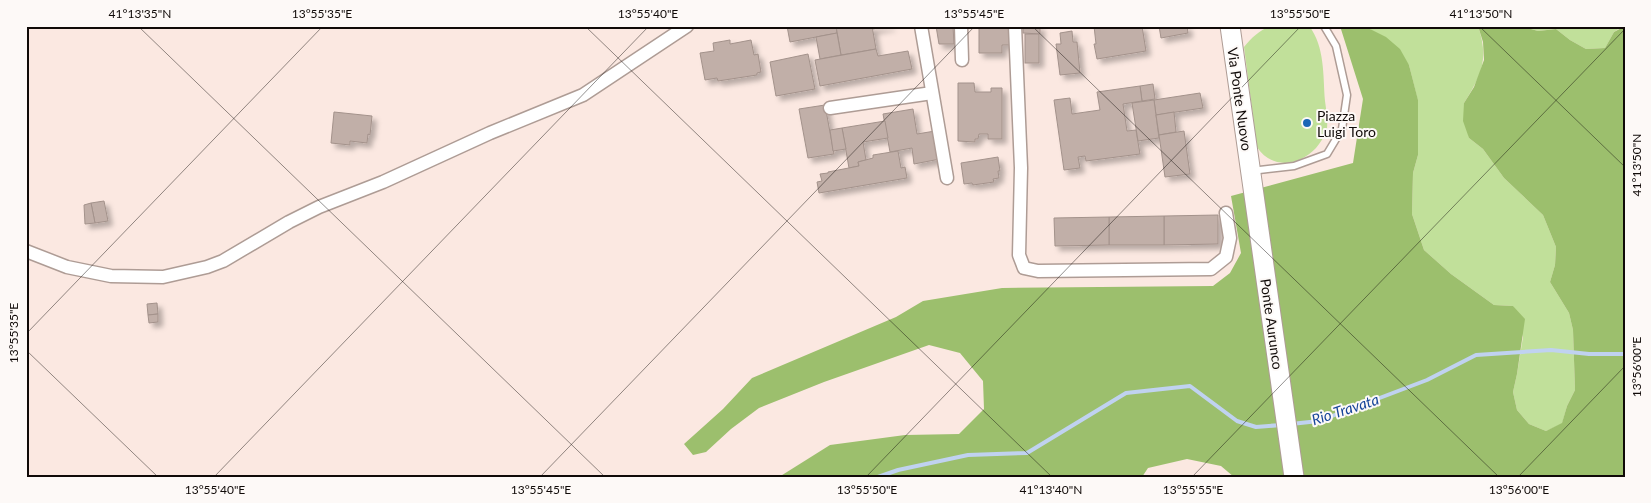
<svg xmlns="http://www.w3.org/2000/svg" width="1651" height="503" font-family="Lato,sans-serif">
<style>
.green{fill:#c1e09a}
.forest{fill:#9cbf6d}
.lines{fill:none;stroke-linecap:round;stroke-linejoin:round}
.stream{stroke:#c0d2f0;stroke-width:4}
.building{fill:#c1afa8;stroke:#a3928b;filter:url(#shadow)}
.lane-casing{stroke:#ae9c95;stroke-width:9}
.street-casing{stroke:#ae9c95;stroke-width:15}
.secondary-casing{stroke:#ae9c95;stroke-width:21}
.lane{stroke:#fff;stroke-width:6}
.street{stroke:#fff;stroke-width:12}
.secondary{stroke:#fff;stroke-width:19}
.ticks{fill:none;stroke:#100a08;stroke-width:1;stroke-opacity:0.45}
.poi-dot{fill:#1c66b6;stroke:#fdf9f7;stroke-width:2}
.labels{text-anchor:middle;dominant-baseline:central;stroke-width:4;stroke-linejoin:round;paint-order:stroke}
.street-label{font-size:14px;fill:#100a08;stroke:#fdf9f7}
.poi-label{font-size:14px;fill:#100a08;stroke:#fdf9f7;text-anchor:start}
.water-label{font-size:15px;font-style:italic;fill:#18469a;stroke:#fdf9f7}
.neatline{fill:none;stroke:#100a08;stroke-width:2}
.ticks-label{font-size:12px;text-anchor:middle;fill:#100a08}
</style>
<defs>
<filter id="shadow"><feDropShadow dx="4.5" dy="4.5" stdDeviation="2.5" flood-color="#0004"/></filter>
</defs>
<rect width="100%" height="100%" fill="#fbe8e1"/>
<g class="green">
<path d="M 1270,26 L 1309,26 C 1325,46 1323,76 1325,101 C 1326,109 1328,119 1327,128 C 1326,135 1320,143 1316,148 C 1299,166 1272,170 1257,147 L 1244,47 C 1252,37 1259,31 1270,26 Z"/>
<path d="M 1345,26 L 1478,26 C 1489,59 1482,74 1464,103 L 1469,138 L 1483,149 L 1504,178 L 1543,215 L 1556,247 L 1555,265 L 1550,282 L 1569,313 L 1573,330 L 1575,390 L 1567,406 L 1562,424 L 1546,431 L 1529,424 L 1517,410 L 1513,392 L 1517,374 L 1523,337 L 1513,306 L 1494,305 L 1451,274 L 1424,250 L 1412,214 L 1413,173 L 1418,155 L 1418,101 L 1409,65 L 1370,29 Z"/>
<path d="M 1520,26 L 1623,26 L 1614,32 L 1605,48 L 1586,49 L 1570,40 L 1556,29 L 1538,31 Z"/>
</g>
<path class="forest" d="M 1340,26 L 1370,29 L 1386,37 L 1400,49 L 1409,65 L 1418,100 L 1418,155 L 1413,173 L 1412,214 L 1424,250 L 1451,274 L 1494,305 L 1513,306 L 1525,319 L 1517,374 L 1513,392 L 1517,410 L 1529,424 L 1546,431 L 1562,423 L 1567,406 L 1575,390 L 1573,330 L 1569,313 L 1550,282 L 1555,265 L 1556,247 L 1543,215 L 1504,178 L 1483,149 L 1469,138 L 1463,121 L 1464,103 L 1474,87 L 1484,60 L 1483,42 L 1478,26 L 1520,26 L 1538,31 L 1556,29 L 1570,40 L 1586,49 L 1605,48 L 1614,32 L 1625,26 L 1625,477 L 1234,477 L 1221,466 L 1187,459 L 1148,468 L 1142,477 L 779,477 L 830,445 L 905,435 L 959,434 L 984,409 L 983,381 L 960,353 L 929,345 L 824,382 L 759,408 L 731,429 L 706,452 L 693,455 L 684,444 L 723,409 L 752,378 L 896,317 L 923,301 L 1002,288 L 1213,286 L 1230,273 L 1241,253 L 1231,196 L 1353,163 L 1363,99 Z"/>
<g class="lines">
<g class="stream">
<path d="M 1291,424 L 1319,421 L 1427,380 L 1476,355 L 1551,350 L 1589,354 L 1625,354"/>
<path d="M 878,477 L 898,470 L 968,455 L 1027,453 L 1126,393 L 1190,386 L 1237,421 L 1256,427 L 1281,425"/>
</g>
</g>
<g class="building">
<path d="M 787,26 L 836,26 L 837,33 L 790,42 Z"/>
<path d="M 836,26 L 872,26 L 876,49 L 841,55 Z"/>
<path d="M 872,26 L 891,26 L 873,29 Z"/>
<path d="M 936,26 L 953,26 L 954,44 L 939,44 Z"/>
<path d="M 979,26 L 1010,26 L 1010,45 L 1002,45 L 1002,53 L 979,53 Z"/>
<path d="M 1023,26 L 1040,26 L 1040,34 L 1023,33 Z"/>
<path d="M 1094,26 L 1142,26 L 1146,51 L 1097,59 L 1094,44 L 1096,44 Z"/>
<path d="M 1159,26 L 1187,26 L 1188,33 L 1161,38 Z"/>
<path d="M 1072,31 L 1073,42 L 1077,42 L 1080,73 L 1060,75 L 1056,44 L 1061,44 L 1060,33 Z"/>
<path d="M 837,33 L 841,55 L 820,59 L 816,37 Z"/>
<rect x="1025" y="34" width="14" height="29"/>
<path d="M 730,40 L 730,44 L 751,40 L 754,55 L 758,54 L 761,72 L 757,73 L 757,75 L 718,81 L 717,78 L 705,80 L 700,53 L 714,51 L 713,43 Z"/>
<path d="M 876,49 L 878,56 L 908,51 L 912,69 L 820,86 L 815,60 Z"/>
<path d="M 808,54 L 815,89 L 776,96 L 770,62 Z"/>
<path d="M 958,83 L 974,83 L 975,92 L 991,92 L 991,88 L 1002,88 L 1002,139 L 988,139 L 988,134 L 979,134 L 978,139 L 975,139 L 975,142 L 958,141 Z"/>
<path d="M 1153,84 L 1155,99 L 1142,101 L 1140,86 Z"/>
<path d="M 1140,86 L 1142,101 L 1123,104 L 1127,131 L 1136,130 L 1140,154 L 1086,161 L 1085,156 L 1078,157 L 1080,168 L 1064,170 L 1054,100 L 1070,98 L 1072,114 L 1100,110 L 1097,92 Z"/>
<path d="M 1200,93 L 1203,108 L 1156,115 L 1154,100 Z"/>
<path d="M 1154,100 L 1159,138 L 1138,141 L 1132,103 Z"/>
<path d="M 825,105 L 834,154 L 808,158 L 799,109 Z"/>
<path d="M 913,109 L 917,134 L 935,131 L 940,159 L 914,164 L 912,148 L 890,152 L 883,114 Z"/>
<path d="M 334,112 L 372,116 L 370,135 L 368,134 L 367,143 L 350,141 L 350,145 L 331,143 Z"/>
<path d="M 1174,112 L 1176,132 L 1159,135 L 1156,115 Z"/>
<path d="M 885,121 L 888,138 L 863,142 L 866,160 L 858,162 L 859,166 L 849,168 L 842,128 Z"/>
<path d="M 842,128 L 846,149 L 833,151 L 830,130 Z"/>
<path d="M 1184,131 L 1190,174 L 1165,177 L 1159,135 Z"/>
<path d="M 898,151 L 901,168 L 905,167 L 907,178 L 819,193 L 817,182 L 822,181 L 820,174 L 828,173 L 828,172 L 859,166 L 858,162 L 873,158 L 873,155 Z"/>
<path d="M 998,157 L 1000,171 L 998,171 L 999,178 L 993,179 L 994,182 L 973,185 L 972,183 L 964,184 L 961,163 Z"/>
<path d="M 104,201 L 108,221 L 95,223 L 91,203 Z"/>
<path d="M 91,203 L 95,223 L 85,224 L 84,205 Z"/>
<path d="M 1218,215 L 1218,244 L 1164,245 L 1164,216 Z"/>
<path d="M 1164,216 L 1164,245 L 1109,245 L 1109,217 Z"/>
<path d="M 1109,217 L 1109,245 L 1055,246 L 1054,218 Z"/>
<path d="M 157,303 L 158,314 L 148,315 L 147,304 Z"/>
<path d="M 158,314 L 158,322 L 149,323 L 148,315 Z"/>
</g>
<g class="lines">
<defs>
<path id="lane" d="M 1251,171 L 1294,166 L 1327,154 L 1342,129 L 1347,95 L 1336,46 L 1324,26"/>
<g id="street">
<path d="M 921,26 L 947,178"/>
<path d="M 961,26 L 962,60"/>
<path d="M 1015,26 L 1021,168 L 1019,255 L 1024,268 L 1038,271 L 1211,269 L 1226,257 L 1230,238 L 1226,213"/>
<path d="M 830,108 L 932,93"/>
<path d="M 26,251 L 67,267 L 111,276 L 163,277 L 207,267 L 223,261 L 289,222 L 319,207 L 383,182 L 490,133 L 583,95 L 687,26"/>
</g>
<path id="secondary" d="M 1230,26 L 1294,477"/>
</defs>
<use href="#lane" class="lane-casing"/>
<use href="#street" class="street-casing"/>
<use href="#secondary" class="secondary-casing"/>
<use href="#lane" class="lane"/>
<use href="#street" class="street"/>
<use href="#secondary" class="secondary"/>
</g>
<path class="ticks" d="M 138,26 L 605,477M 585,26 L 1052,477M 1032,26 L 1499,477M 1479,26 L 1625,167M 26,334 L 323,26M 26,350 L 158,477M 214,477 L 649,26M 540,477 L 975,26M 866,477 L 1301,26M 1192,477 L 1625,29M 1518,477 L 1625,366"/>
<circle class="poi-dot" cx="1307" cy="123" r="5"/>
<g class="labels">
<g class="street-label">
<text transform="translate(1240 99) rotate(82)">Via Ponte Nuovo</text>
<text transform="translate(1272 324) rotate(82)">Ponte Aurunco</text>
</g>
<g class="poi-label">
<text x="1317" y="115">Piazza<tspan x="1317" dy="16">Luigi Toro</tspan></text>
</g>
<g class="water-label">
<text transform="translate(1345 409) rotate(-18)">Rio Travata</text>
</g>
</g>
<rect width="1651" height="503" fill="none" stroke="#fdf9f7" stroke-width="55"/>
<rect x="28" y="28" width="1596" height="448" class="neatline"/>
<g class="ticks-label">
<text x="140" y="18">41°13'35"N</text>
<text x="322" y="18">13°55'35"E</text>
<text x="648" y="18">13°55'40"E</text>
<text x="974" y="18">13°55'45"E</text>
<text x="1300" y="18">13°55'50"E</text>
<text x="1481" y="18">41°13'50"N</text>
<text transform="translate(1637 165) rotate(-90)" y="4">41°13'50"N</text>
<text transform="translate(14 333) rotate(-90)" y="4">13°55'35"E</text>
<text transform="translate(1637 367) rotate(-90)" y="4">13°56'00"E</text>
<text x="215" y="494">13°55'40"E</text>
<text x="541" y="494">13°55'45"E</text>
<text x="867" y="494">13°55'50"E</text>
<text x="1051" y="494">41°13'40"N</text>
<text x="1193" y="494">13°55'55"E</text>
<text x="1519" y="494">13°56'00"E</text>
</g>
</svg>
